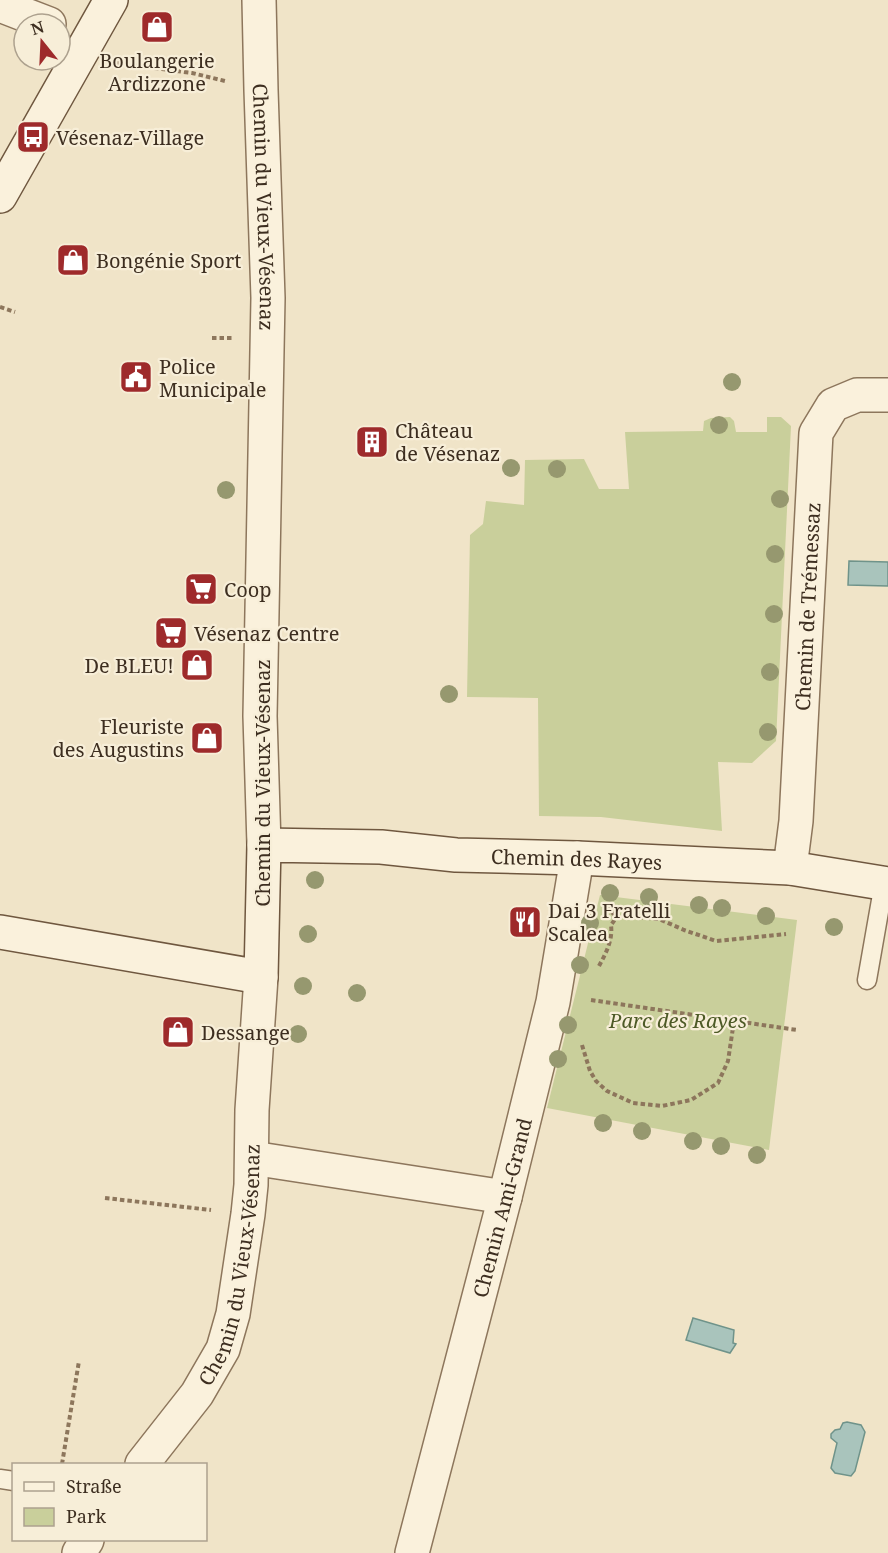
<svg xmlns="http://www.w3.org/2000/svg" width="888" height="1553" font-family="'Noto Serif',serif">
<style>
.green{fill:#c9cf9b}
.water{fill:#a9c4bc;stroke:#6f938a;stroke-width:1.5}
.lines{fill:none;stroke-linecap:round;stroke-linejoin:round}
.lane-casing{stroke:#8d765c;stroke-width:21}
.street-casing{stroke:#8d765c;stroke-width:36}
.secondary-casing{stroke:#6f573f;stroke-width:36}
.path{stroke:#8d765c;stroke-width:4;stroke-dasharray:4.5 3;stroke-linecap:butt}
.lane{stroke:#faf1dc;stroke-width:18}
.street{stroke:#faf1dc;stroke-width:33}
.secondary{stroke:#faf1dc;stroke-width:33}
.tree{fill:#96986f}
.labels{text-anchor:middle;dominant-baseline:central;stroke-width:4.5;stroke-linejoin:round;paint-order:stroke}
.poi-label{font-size:20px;fill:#3d2e20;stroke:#f7eed8;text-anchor:start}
.street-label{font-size:20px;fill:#3d2e20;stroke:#f7eed8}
.park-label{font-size:20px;font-style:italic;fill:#4d5a26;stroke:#f7eed8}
</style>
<rect width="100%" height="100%" fill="#f0e4c8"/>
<g class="green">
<path d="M 730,417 L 734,421 L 736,432 L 767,432 L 767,417 L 781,417 L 791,426 L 776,741 L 752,763 L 718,762 L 722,831 L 601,817 L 539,816 L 538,698 L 467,697 L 470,535 L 483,524 L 486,501 L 524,505 L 525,460 L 584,459 L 599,489 L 629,489 L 625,432 L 703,431 L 704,421 L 711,418 Z"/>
<path d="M 600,895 L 797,920 L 769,1150 L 547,1108 Z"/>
</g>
<g class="water">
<path d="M 849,561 L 888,562 L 888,586 L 848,585 Z"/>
<path d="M 693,1318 L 734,1330 L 733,1343 L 736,1344 L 730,1353 L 686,1340 Z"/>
<path d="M 847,1422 L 861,1425 L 865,1432 L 855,1471 L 851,1476 L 835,1473 L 831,1468 L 837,1443 L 831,1438 L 831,1434 L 835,1430 L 840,1429 L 843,1423 Z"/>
</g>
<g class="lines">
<defs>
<g id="lane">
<path d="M 867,980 L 884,883"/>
<path d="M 0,1479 L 14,1481"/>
</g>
<g id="street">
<path id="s1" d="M 259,0 L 261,90 L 268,298 L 260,716 L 264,845"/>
<path d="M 0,5 L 49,24"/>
<path id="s2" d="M 790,868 L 796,821 L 816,433 L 833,405 L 857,395 L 888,395"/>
<path d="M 252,1158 L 505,1197"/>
<path id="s3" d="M 142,1464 L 197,1394 L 223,1349 L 233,1314 L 248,1214 L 251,1185 L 252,1110 L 261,977"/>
<path d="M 79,1553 L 87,1540"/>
<path id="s4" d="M 412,1553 L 505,1197 L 553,1002 L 577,858"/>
</g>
<g id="secondary">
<path d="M 0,196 L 111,0"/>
<path id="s5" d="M 0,932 L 261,977 L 264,845 L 381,847 L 456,855 L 577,858 L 790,868 L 888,884"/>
</g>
</defs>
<use href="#lane" class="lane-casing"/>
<use href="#street" class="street-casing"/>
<use href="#secondary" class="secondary-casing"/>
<g class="path">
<path d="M 117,63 L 192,73 L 225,81"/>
<path d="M 0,307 L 15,312"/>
<path d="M 212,338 L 232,338"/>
<path d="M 608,906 L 616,918"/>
<path d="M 599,966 C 606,953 613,940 611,925 L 616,918 L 627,916 L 659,919 L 684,930 L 716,941 L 786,934"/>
<path d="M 591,1000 L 797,1030"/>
<path d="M 582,1045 L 590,1071 L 596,1081 L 607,1091 L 633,1103 L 662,1106 L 691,1100 L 718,1083 L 728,1061 L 734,1021"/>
<path d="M 105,1198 L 211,1210"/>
<path d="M 62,1464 L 79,1361"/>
</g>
<use href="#lane" class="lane"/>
<use href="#street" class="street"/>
<use href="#secondary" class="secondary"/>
</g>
<g class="tree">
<circle cx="732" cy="382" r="9"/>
<circle cx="719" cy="425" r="9"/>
<circle cx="511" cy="468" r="9"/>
<circle cx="557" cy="469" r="9"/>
<circle cx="226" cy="490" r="9"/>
<circle cx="780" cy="499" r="9"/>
<circle cx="775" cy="554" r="9"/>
<circle cx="774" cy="614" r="9"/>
<circle cx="770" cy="672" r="9"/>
<circle cx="449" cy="694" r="9"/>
<circle cx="768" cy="732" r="9"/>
<circle cx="315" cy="880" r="9"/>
<circle cx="610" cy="893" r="9"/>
<circle cx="649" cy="897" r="9"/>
<circle cx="699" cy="905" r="9"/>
<circle cx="722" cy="908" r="9"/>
<circle cx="766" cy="916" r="9"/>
<circle cx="590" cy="923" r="9"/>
<circle cx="834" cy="927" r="9"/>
<circle cx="308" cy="934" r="9"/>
<circle cx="580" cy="965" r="9"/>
<circle cx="303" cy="986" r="9"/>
<circle cx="357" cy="993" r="9"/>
<circle cx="568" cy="1025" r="9"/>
<circle cx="298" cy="1034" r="9"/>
<circle cx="558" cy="1059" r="9"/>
<circle cx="603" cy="1123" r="9"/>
<circle cx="642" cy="1131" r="9"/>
<circle cx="693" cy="1141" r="9"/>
<circle cx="721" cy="1146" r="9"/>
<circle cx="757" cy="1155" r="9"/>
</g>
<defs>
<symbol id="shop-square" viewBox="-11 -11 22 22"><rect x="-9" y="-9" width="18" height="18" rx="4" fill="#9e2a2b" stroke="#f7eed8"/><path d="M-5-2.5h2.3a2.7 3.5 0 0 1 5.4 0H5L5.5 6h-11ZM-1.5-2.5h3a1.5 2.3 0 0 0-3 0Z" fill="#fff"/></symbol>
<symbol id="bus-square" viewBox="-11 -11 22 22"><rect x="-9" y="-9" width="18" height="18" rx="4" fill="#9e2a2b" stroke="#f7eed8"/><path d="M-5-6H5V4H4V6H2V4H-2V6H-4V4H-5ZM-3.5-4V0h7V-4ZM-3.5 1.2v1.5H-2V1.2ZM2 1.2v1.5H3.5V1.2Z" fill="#fff"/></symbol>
<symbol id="civic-square" viewBox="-11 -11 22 22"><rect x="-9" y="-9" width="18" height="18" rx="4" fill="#9e2a2b" stroke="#f7eed8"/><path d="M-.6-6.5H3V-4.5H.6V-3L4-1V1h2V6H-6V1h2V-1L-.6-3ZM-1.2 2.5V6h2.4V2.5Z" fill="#fff"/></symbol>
<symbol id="building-square" viewBox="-11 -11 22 22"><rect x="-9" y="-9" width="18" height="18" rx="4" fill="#9e2a2b" stroke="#f7eed8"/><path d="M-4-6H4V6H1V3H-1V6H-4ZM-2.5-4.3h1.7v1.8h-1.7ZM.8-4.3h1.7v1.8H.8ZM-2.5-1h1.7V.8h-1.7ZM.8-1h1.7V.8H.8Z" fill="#fff"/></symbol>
<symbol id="supermarket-square" viewBox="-11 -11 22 22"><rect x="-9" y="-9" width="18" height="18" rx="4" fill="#9e2a2b" stroke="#f7eed8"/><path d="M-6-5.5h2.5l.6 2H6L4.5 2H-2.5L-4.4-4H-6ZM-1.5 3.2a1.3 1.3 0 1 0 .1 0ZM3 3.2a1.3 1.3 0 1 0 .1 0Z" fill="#fff"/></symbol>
<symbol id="restaurant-square" viewBox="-11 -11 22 22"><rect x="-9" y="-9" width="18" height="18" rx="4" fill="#9e2a2b" stroke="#f7eed8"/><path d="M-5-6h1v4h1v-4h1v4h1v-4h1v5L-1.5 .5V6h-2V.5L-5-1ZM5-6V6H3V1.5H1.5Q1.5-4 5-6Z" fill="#fff"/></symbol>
</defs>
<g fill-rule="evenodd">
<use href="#shop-square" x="138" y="8" width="38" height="38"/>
<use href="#bus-square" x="14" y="118" width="38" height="38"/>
<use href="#shop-square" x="54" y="241" width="38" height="38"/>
<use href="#civic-square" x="117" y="358" width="38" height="38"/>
<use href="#building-square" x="353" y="423" width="38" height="38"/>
<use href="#supermarket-square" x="182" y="570" width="38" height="38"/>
<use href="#supermarket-square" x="152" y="614" width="38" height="38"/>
<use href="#shop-square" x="178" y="646" width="38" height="38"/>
<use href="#shop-square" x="188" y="719" width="38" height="38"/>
<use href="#restaurant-square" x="506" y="903" width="38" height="38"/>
<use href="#shop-square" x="159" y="1013" width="38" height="38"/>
</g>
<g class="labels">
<g class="poi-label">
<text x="157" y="60" text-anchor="middle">Boulangerie<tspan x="157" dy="23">Ardizzone</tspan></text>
<text x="56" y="137">Vésenaz-Village</text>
<text x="96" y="260">Bongénie Sport</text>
<text x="159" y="366">Police<tspan x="159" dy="23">Municipale</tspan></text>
<text x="395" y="430">Château<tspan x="395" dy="23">de Vésenaz</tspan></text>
<text x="224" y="589">Coop</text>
<text x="194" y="633">Vésenaz Centre</text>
<text x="174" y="665" text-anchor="end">De BLEU!</text>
<text x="184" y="726" text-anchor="end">Fleuriste<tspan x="184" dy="23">des Augustins</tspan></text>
<text x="548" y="910">Dai 3 Fratelli<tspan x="548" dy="23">Scalea</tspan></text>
<text x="201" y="1032">Dessange</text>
</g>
<g class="street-label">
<text stroke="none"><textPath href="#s1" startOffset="207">Chemin du Vieux-Vésenaz</textPath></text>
<text stroke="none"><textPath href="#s2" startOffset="262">Chemin de Trémessaz</textPath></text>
<text transform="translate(262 783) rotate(-90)">Chemin du Vieux-Vésenaz</text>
<text stroke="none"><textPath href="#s5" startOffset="710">Chemin des Rayes</textPath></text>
<text stroke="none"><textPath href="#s4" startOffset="357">Chemin Ami-Grand</textPath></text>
<text stroke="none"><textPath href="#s3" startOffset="225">Chemin du Vieux-Vésenaz</textPath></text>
</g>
<g class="park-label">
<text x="678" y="1020">Parc des Rayes</text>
</g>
</g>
<rect x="12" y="1463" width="195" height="78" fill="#f7eed8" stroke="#ada18e" stroke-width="1.5"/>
<rect x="24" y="1482" width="30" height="9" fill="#faf1dc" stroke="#ada18e" stroke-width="1.5"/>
<text x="66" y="1493" font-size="18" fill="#3d2e20">Straße</text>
<rect x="24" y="1508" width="30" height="18" fill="#c9cf9b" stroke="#ada18e" stroke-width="1.5"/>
<text x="66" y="1523" font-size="18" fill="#3d2e20">Park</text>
<g transform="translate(42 42) rotate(342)"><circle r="28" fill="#f7eed8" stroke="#ada18e" stroke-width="1.5"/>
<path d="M0-4.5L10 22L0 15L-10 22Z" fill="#9e2a2b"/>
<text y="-9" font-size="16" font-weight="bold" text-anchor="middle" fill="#3d2e20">N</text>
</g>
</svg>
